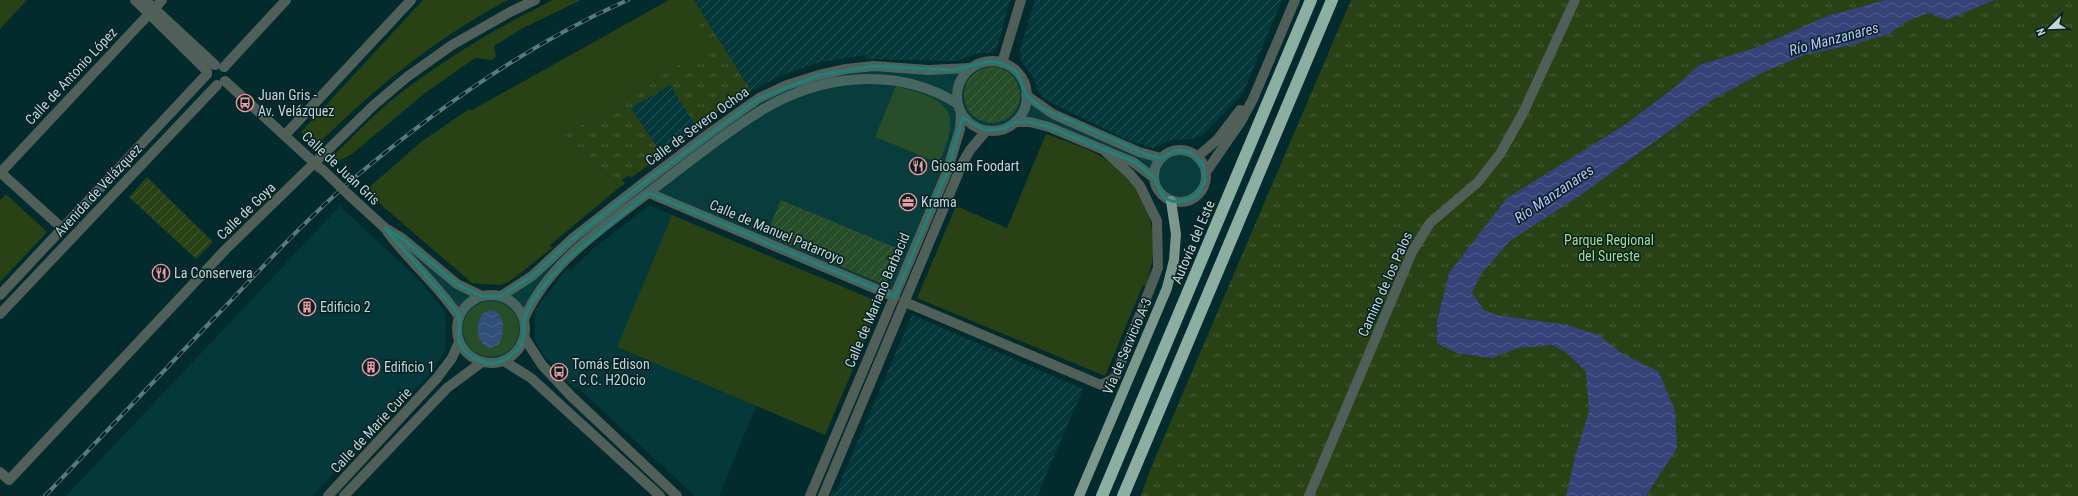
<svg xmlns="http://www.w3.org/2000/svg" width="2078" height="496" font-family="'Roboto Condensed',sans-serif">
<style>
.built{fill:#04383b}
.industrial{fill:url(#industrial-furrows)}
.grass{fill:#284215}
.park{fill:url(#park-tufts)}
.garden{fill:url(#garden-furrows)}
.water{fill:url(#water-waves)}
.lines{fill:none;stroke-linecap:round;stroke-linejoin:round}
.minor{stroke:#515f59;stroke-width:10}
.major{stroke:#7c988d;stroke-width:10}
.highway{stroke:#8dafa1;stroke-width:12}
.rail-casing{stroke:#5b7a7c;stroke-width:4}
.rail{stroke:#042022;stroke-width:2.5;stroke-dasharray:8;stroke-linecap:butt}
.minor-bridge{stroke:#515f59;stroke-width:10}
.marked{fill:#218078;fill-opacity:0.2;stroke:#218078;stroke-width:3;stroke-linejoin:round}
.labels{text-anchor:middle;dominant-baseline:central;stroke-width:3;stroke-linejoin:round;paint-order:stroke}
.street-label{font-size:14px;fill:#c2d6d7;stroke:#042022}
.poi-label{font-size:14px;fill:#c2d6d7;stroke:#042022;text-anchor:start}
.park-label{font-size:14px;fill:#a9dc88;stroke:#042022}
.water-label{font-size:15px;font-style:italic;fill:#b5c5f8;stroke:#042022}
</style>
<defs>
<pattern id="industrial-furrows" width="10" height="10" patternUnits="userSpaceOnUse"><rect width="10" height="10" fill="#04383b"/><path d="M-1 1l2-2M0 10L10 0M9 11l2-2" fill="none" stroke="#275457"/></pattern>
<pattern id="park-tufts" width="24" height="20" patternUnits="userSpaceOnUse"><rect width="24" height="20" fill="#284215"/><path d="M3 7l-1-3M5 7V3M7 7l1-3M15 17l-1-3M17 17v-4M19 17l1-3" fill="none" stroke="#465d36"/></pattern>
<pattern id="garden-furrows" width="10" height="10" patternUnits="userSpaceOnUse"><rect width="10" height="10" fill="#284215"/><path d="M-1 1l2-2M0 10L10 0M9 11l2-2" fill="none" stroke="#465d36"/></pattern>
<pattern id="water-waves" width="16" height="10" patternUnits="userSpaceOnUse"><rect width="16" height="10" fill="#354379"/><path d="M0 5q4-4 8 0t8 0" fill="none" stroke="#515d8b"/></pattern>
</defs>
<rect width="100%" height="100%" fill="#032b2e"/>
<g class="built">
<path d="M 650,205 L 672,215 L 618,347 L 756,406 L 719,496 L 695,496 L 577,387 L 574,389 L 541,352 L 535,339 L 535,310 L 568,267 L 571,270 L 593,249 Z"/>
<path d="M 340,206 L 419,280 L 444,310 L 446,318 L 445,351 L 428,376 L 409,396 L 406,394 L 313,496 L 66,496 Z"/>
</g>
<g class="industrial">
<path d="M 694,0 L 1010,0 L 997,48 L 989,53 L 978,53 L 956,61 L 866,59 L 866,55 L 820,62 L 780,76 L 751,91 Z"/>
<path d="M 1035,0 L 1282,0 L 1243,93 L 1203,135 L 1191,139 L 1171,140 L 1153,148 L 1129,141 L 1044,99 L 1038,91 L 1035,80 L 1021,61 L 1020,50 Z"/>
<path d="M 670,84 L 697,127 L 662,155 L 631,108 Z"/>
<path d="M 912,315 L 1083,389 L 1037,496 L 830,496 L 832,490 L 836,492 Z"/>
</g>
<g class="grass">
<path d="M 0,0 L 27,0 L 0,29 Z"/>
<path d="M 423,0 L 508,0 C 433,40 376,87 316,146 L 301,132 Z"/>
<path d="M 553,0 L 581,0 L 523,28 L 494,46 L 496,57 L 492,60 L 475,58 L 425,93 L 352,154 L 333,164 L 331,161 L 332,157 C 352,138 371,117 392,100 C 442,60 496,28 553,0 Z"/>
<path d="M 669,0 L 683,0 L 713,45 L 627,97 L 616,108 L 564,134 L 620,187 L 550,245 L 552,248 L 509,282 L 500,285 L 472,283 L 365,191 L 421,142 L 469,109 L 472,110 Z"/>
<path d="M 896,86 C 919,93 956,99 950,130 C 948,141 943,153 939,163 L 875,137 Z"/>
<path d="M 1046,134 C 1064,141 1086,147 1102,157 C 1150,187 1163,235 1146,286 L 1143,285 L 1105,376 L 917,298 L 956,206 L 1007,228 Z"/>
<path d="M 6,194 L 47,232 L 0,282 L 0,200 Z"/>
<path d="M 672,215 L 881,303 L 825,435 L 617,347 Z"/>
<circle cx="491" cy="329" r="28"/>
</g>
<g class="park">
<path d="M 683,0 L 694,0 L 751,91 L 741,96 L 697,127 L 670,85 L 631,108 L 662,155 L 631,178 L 629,175 L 622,180 L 625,184 L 620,187 L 564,134 L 616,108 L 627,97 L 712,45 Z"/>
<path d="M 1351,0 L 2078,0 L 2078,496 L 1141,496 L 1150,470 Z"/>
</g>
<g class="garden">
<circle cx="992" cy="95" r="28"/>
<path d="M 147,177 L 213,242 L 196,259 L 129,197 Z"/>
<path d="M 781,200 L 901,250 L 885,285 L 766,235 Z"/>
</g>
<g class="water">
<path d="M 1885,0 L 1994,0 L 1947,20 L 1929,13 L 1907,21 L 1889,34 L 1848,46 L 1804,55 L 1762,73 L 1715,98 L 1582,194 L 1510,241 L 1481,274 L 1472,293 L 1484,310 L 1496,315 L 1567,325 L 1599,335 L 1621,353 L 1658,371 L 1675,410 L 1677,448 L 1646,496 L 1566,496 L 1575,457 L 1589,411 L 1586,372 L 1567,353 L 1552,345 L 1518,348 L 1492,358 L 1457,353 L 1437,343 L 1437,322 L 1449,273 L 1507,198 L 1626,124 L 1674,88 L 1699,65 L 1758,47 L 1827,16 Z"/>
<path d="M 490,310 C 506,312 505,333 499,344 L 490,348 C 476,344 475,325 482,314 Z"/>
</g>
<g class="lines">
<g class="minor">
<path d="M 135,0 L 207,71"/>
<path d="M 145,0 L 215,65"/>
<circle cx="992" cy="96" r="35"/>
<path d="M 1002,63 L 1021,0"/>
<path d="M 224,67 L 286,0"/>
<path d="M 225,81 L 320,168"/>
<path d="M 1026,95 L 1053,114 L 1139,152 L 1161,158"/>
<path d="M 1015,122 L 1030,122 L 1049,127 L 1133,162 L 1154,178"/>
<path d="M 285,135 L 411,0"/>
<circle cx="1180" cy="176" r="26"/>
<path d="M 1197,157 L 1217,140 L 1240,110"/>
<path d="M 0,172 L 63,229"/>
<path d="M 1,172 L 162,0"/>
<path d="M 1206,172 L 1240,123 L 1253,99 L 1295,0"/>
<path d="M 649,193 L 895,297"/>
<path d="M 349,195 L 385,228 L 402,238 L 457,284 L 482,296"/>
<path d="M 387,231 C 409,262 439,285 459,317"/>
<circle cx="491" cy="329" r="34"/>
<path d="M 0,295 L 207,74"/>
<path d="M 501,296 L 532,276 L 573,238 L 642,184 L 711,132 L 759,98 L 787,85 L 819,75 L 846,69 L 874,66 L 928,70 L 971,68"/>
<path d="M 905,302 L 1101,385 L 1115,378 L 1158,268 L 1157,221 L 1140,186 L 1130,174 L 1106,152"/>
<path d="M 0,314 L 217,85"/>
<path d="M 524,319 C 549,262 604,227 652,190 C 688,163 724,133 762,110 C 822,74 898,66 958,104"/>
<path d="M 524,337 L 542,365 L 571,396 L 677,496"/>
<path d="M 504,361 L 531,378 L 660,496"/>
<path d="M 0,472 L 9,480 L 226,249 L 374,105 L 407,77 L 452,45 L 510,12 L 535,0"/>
<path d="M 328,496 L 437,378 L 452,358 L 459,342"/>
<path d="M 344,496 L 447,388 L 482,362"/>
<path d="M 810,496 L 947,172 L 960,129 L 961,113"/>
<path d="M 823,496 L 963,162 L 970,150 L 986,131"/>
<path d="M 1309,496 L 1412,252 L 1430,223 L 1478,182 L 1500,154 L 1523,113 L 1575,0"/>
</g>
<path class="major" d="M 1079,496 L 1167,288 L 1174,260 L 1176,234 L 1171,201"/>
<g class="highway">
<path d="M 1102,496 L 1311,0"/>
<path d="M 1123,496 L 1332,0"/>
</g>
<defs>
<path id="rail" d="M 45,496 C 103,435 161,374 219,313 C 262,268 305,220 353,179 C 436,109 528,44 628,0"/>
</defs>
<use href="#rail" class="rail-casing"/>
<use href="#rail" class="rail"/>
<path class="minor-bridge" d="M 323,170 L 349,195"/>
</g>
<path class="marked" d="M 991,61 L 1002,63 L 1017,72 L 1026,95 L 1042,108 L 1148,155 L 1161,158 L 1175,150 L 1191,152 L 1203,164 L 1205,181 L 1197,196 L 1180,202 L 1171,201 L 1163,197 L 1154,178 L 1136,163 L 1049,127 L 1030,122 L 1015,122 L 1006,128 L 986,131 L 963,118 L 947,172 L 895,297 L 649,193 L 565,261 L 532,301 L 524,319 L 524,337 L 520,348 L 504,361 L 489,364 L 473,358 L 464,351 L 459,342 L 459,317 L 455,310 L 385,228 L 402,238 L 457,284 L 482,296 L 501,296 L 532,276 L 573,238 L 642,184 L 759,98 L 819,75 L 874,66 L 952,70 Z"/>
<defs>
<symbol id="bus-ring" viewBox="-11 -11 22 22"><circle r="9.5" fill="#042022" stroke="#f49aa3" stroke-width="1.5"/><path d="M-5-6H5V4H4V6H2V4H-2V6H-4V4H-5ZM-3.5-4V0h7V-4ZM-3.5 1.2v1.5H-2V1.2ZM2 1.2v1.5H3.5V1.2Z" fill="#f49aa3"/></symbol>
<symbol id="restaurant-ring" viewBox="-11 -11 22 22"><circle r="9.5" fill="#042022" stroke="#f49aa3" stroke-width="1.5"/><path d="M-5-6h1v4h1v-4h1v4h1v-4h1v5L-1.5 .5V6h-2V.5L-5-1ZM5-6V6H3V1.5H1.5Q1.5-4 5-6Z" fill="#f49aa3"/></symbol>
<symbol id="office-ring" viewBox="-11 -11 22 22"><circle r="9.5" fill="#042022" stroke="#f49aa3" stroke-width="1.5"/><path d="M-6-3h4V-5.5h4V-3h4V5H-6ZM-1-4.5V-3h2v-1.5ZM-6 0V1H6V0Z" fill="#f49aa3"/></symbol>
<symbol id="building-ring" viewBox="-11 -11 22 22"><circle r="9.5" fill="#042022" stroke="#f49aa3" stroke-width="1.5"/><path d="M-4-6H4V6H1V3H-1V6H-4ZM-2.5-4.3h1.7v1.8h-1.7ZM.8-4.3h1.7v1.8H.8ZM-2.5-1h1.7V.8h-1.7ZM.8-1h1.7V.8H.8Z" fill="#f49aa3"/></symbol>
</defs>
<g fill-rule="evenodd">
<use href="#bus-ring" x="235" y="93" width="20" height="20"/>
<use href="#restaurant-ring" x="908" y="156" width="20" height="20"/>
<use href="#office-ring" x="898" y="192" width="20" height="20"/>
<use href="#restaurant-ring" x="151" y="263" width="20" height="20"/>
<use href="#building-ring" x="297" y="297" width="20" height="20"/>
<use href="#building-ring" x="361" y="357" width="20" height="20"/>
<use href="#bus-ring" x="549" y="362" width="20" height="20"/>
</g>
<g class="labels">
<g class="street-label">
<text transform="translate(71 76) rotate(-47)">Calle de Antonio López</text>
<text transform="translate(697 126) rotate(-36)">Calle de Severo Ochoa</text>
<text transform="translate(341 168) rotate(43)">Calle de Juan Gris</text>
<text transform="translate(98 190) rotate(-47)">Avenida de Velázquez</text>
<text transform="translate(246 211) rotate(-44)">Calle de Goya</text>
<text transform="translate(777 232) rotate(23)">Calle de Manuel Patarroyo</text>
<text transform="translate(1193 242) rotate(-67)">Autovía del Este</text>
<text transform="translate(1385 284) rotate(-66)">Camino de los Palos</text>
<text transform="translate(877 300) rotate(-67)">Calle de Mariano Barbacid</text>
<text transform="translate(1127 346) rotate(-67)">Vía de Servicio A-3</text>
<text transform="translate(371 430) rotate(-47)">Calle de Marie Curie</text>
</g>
<g class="poi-label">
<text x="258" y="95">Juan Gris -<tspan x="258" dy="16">Av. Velázquez</tspan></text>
<text x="931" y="166">Giosam Foodart</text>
<text x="921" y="202">Krama</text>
<text x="174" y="273">La Conservera</text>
<text x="320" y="307">Edificio 2</text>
<text x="572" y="364">Tomás Edison<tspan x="572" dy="16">- C.C. H2Ocio</tspan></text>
<text x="384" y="367">Edificio 1</text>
</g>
<g class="park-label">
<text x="1609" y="240">Parque Regional<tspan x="1609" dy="16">del Sureste</tspan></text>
</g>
<g class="water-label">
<text transform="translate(1834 39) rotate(-15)">Río Manzanares</text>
<text transform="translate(1554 194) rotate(-34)">Río Manzanares</text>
</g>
</g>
<g transform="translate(2050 28) rotate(247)" stroke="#042022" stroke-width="3" paint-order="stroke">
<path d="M0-3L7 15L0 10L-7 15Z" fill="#c2d6d7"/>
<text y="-6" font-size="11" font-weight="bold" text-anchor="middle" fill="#c2d6d7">N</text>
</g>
</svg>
